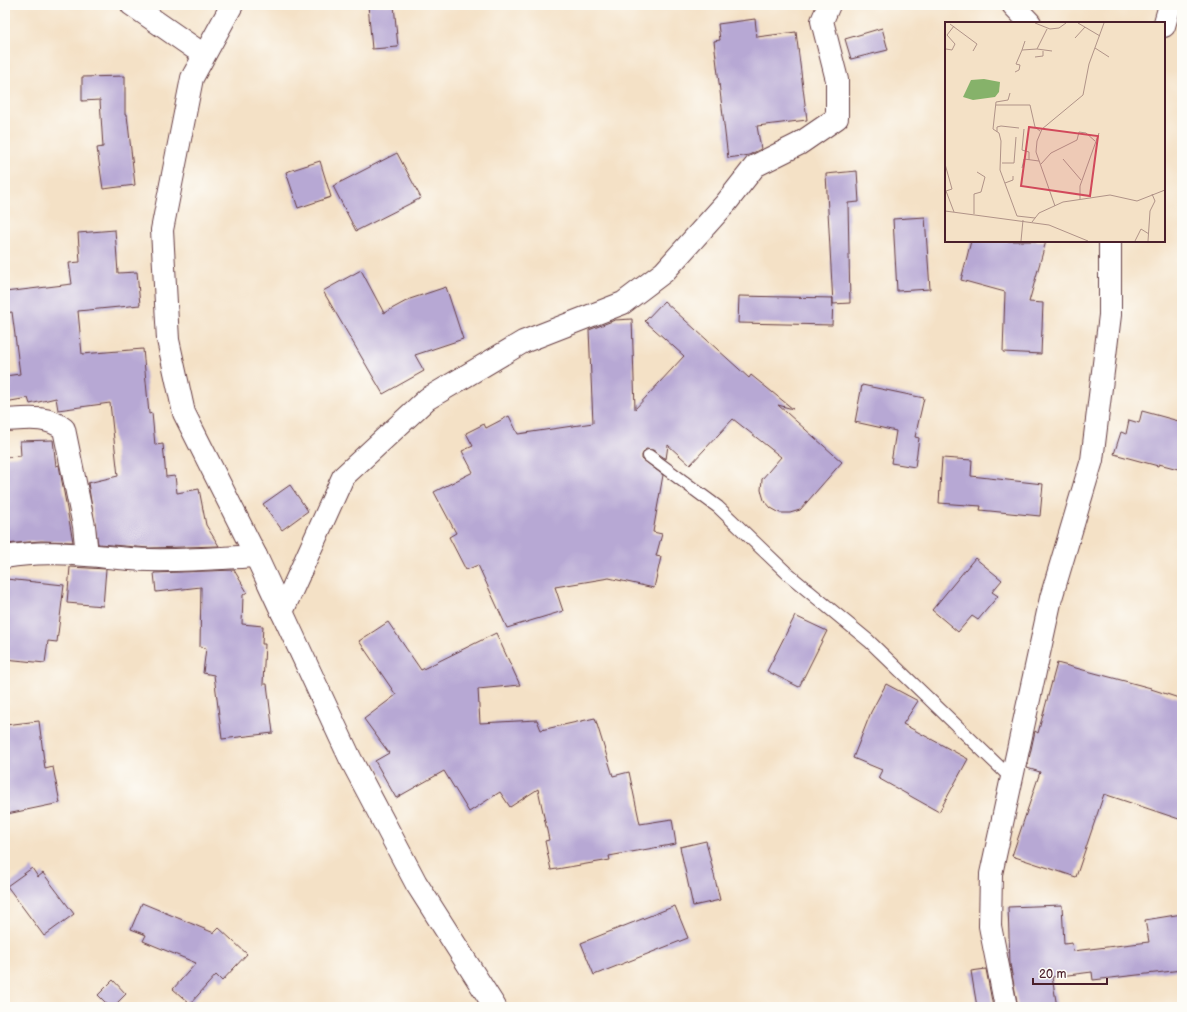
<svg xmlns="http://www.w3.org/2000/svg" width="1187" height="1012" font-family="'Balsamiq Sans',sans-serif">
<style>
.building{fill:#b7a8d4}
.lines{fill:none;stroke-linecap:round;stroke-linejoin:round}
.service-casing{stroke:#643c42;stroke-width:14}
.minor-casing{stroke:#643c42;stroke-width:24}
.service{stroke:#fff;stroke-width:12}
.minor{stroke:#fff;stroke-width:22}
.inset-road{fill:none;stroke:#b09388;stroke-width:1}
.view{fill:#d1495b;fill-opacity:0.15;stroke:#d1495b;stroke-width:2}
.inset-edge{fill:none;stroke:#4a1f2b;stroke-width:2}
</style>
<rect width="100%" height="100%" fill="#fdfcf7"/>
<filter id="ink" filterUnits="userSpaceOnUse"><feTurbulence type="fractalNoise" baseFrequency=".025" numOctaves="2"/><feDisplacementMap in="SourceGraphic" scale="8" xChannelSelector="R" yChannelSelector="G"/><feConvolveMatrix kernelMatrix="1 2 1 2 8 2 1 2 1" color-interpolation-filters="sRGB"/></filter>
<filter id="wash" filterUnits="userSpaceOnUse"><feTurbulence type="fractalNoise" baseFrequency=".012" numOctaves="4" result="noise"/><feDisplacementMap in="SourceGraphic" scale="16" xChannelSelector="R" yChannelSelector="G"/><feGaussianBlur stdDeviation="0.9" result="paint"/><feColorMatrix in="noise" values="0 0 0 0 0 0 0 0 0 0 0 0 0 0 0 0 0 1.4 0 .05"/><feComposite in="paint" operator="in"/></filter>
<g filter="url(#wash)">
<rect width="100%" height="100%" fill="#f4e1c6"/>
<g id="blocks">
<g class="building">
<path d="M 368,5 L 394,5 L 398,47 L 372,49 Z"/>
<path d="M 755,19 L 757,37 L 796,32 L 807,120 L 757,126 L 761,149 L 749,155 L 728,158 L 714,41 L 720,40 L 718,24 Z"/>
<path d="M 882,28 L 888,50 L 851,59 L 845,39 Z"/>
<path d="M 125,76 L 125,115 L 127,115 L 135,185 L 103,189 L 97,148 L 103,147 L 100,100 L 82,101 L 82,77 Z"/>
<path d="M 397,153 L 421,198 L 356,231 L 333,186 Z"/>
<path d="M 320,161 L 331,197 L 298,208 L 286,172 Z"/>
<path d="M 857,171 L 859,202 L 848,203 L 850,303 L 833,304 L 826,174 Z"/>
<path d="M 925,217 L 930,289 L 897,291 L 893,219 Z"/>
<path d="M 115,230 L 118,273 L 137,272 L 140,305 L 78,311 L 82,354 L 143,349 L 149,414 L 152,413 L 155,445 L 163,444 L 166,477 L 175,476 L 177,493 L 199,489 L 206,525 L 219,546 L 149,548 L 98,544 L 88,483 L 118,476 L 110,403 L 58,410 L 56,398 L 30,404 L 28,398 L 5,402 L 5,376 L 20,374 L 12,312 L 5,313 L 5,292 L 72,284 L 69,263 L 80,262 L 78,233 Z"/>
<path d="M 971,241 L 1046,241 L 1029,302 L 1043,303 L 1041,354 L 1003,352 L 1005,292 L 961,280 Z"/>
<path d="M 361,270 L 384,313 L 410,299 L 446,287 L 463,339 L 415,355 L 424,371 L 383,394 L 323,291 Z"/>
<path d="M 739,296 L 833,298 L 832,325 L 738,323 Z"/>
<path d="M 664,301 L 749,378 L 751,375 L 793,409 L 778,405 L 842,462 L 800,510 L 790,513 L 780,513 L 771,508 L 764,500 L 761,490 L 762,479 L 781,457 L 733,419 L 690,465 L 668,445 L 666,459 L 653,450 L 646,449 L 642,455 L 642,459 L 663,475 L 653,532 L 662,534 L 656,556 L 661,557 L 654,588 L 609,578 L 555,587 L 563,611 L 507,628 L 478,565 L 466,570 L 449,537 L 456,533 L 434,492 L 473,472 L 462,451 L 473,446 L 466,433 L 484,424 L 486,428 L 509,416 L 518,434 L 593,423 L 589,330 L 615,320 L 632,319 L 635,409 L 684,356 L 645,321 Z"/>
<path d="M 862,385 L 924,398 L 915,437 L 919,438 L 915,467 L 891,463 L 896,431 L 855,422 Z"/>
<path d="M 1142,411 L 1182,422 L 1182,470 L 1159,464 L 1158,466 L 1114,454 L 1121,432 L 1126,434 L 1129,420 L 1139,423 Z"/>
<path d="M 53,440 L 56,466 L 59,465 L 73,542 L 41,541 L 5,544 L 5,457 L 21,456 L 20,441 Z"/>
<path d="M 942,458 L 972,460 L 971,476 L 1043,484 L 1040,516 L 980,510 L 981,506 L 939,503 Z"/>
<path d="M 290,485 L 308,511 L 282,530 L 263,504 Z"/>
<path d="M 975,558 L 1002,580 L 992,592 L 998,596 L 978,620 L 972,616 L 958,632 L 932,610 Z"/>
<path d="M 70,567 L 106,569 L 103,606 L 67,603 Z"/>
<path d="M 234,570 L 247,592 L 243,595 L 242,624 L 263,626 L 262,644 L 265,644 L 263,684 L 267,684 L 273,733 L 222,739 L 214,675 L 203,673 L 206,648 L 200,647 L 201,587 L 156,592 L 154,573 Z"/>
<path d="M 6,579 L 64,585 L 57,642 L 48,641 L 45,663 L 5,659 L 7,636 L 5,636 Z"/>
<path d="M 795,616 L 827,631 L 799,687 L 767,671 Z"/>
<path d="M 388,622 L 421,670 L 496,633 L 520,685 L 478,689 L 480,723 L 537,720 L 541,730 L 595,718 L 613,776 L 629,772 L 640,824 L 672,819 L 676,844 L 609,856 L 610,860 L 551,870 L 545,841 L 549,840 L 538,789 L 510,807 L 500,792 L 469,812 L 444,771 L 396,798 L 375,761 L 389,753 L 364,719 L 396,695 L 359,641 Z"/>
<path d="M 1057,663 L 1151,688 L 1151,689 L 1182,699 L 1182,820 L 1104,794 L 1076,877 L 1012,856 L 1040,772 L 1027,768 L 1035,731 L 1038,733 Z"/>
<path d="M 886,684 L 918,701 L 903,724 L 968,759 L 939,812 L 878,778 L 882,770 L 853,758 L 871,712 Z"/>
<path d="M 39,721 L 45,769 L 53,767 L 60,803 L 7,814 L 5,803 L 5,725 Z"/>
<path d="M 706,841 L 720,900 L 693,906 L 680,847 Z"/>
<path d="M 32,868 L 38,877 L 43,873 L 74,914 L 44,936 L 7,886 Z"/>
<path d="M 142,903 L 214,933 L 219,928 L 247,954 L 222,981 L 216,975 L 190,1004 L 173,989 L 196,963 L 143,941 L 146,935 L 131,929 Z"/>
<path d="M 1062,905 L 1064,944 L 1072,943 L 1073,951 L 1149,942 L 1145,920 L 1182,914 L 1182,970 L 1093,980 L 1092,972 L 1052,977 L 1057,1007 L 1018,1007 L 1010,964 L 1008,907 Z"/>
<path d="M 675,906 L 688,938 L 594,975 L 581,943 Z"/>
<path d="M 986,969 L 993,1007 L 977,1007 L 971,971 Z"/>
<path d="M 113,980 L 126,994 L 113,1007 L 110,1007 L 98,995 Z"/>
</g>
</g>
</g>
<g filter="url(#ink)">
<use href="#blocks" fill-opacity="0" stroke="#643c42" stroke-width="1"/>
<g class="lines">
<defs>
<path id="service" d="M 649,456 L 718,507 L 789,575 L 869,641 L 1011,778"/>
<g id="minor">
<path d="M 132,5 L 204,55"/>
<path d="M 232,5 L 192,78 L 162,230 L 168,340 L 184,413 L 256,556 L 350,758 L 416,883 L 495,1007"/>
<path d="M 1013,5 L 1030,23"/>
<path d="M 1164,26 L 1170,5"/>
<path d="M 5,420 C 26,419 47,415 64,429 L 84,526 L 87,554"/>
<path d="M 5,557 C 55,548 99,558 149,560 C 184,561 220,558 256,556"/>
<path d="M 282,612 L 343,477 L 427,399 L 523,342 L 623,303 L 664,272 L 726,203 L 755,166 L 799,144 L 837,118 L 837,80 L 822,21 L 829,5"/>
<path d="M 1006,1007 L 990,926 L 991,874 L 1051,598 L 1092,460 L 1110,315 L 1110,241"/>
</g>
</defs>
<use href="#service" class="service-casing"/>
<use href="#minor" class="minor-casing"/>
<use href="#service" class="service"/>
<use href="#minor" class="minor"/>
</g>
</g>
<g transform="translate(945 22)">
<rect width="220" height="220" fill="#f4e1c6"/>
<path d="M 39,57 L 55,60 L 54,70 L 50,75 L 28,78 L 18,75 L 26,58 Z" fill="#86b26a"/>
<path class="inset-road" d="M 90,1 L 105,7 L 114,6 L 121,1M 133,1 L 155,14M 5,2 L 32,22 L 28,29M 102,7 L 92,27 L 107,29M 130,16 L 140,5M 80,19 L 77,28 L 92,27M 150,26 L 164,35M 1,27 L 7,28 L 10,22 L 2,13 L 9,4M 90,35 L 98,34 L 98,29M 70,50 L 74,48 L 75,43 L 71,42 L 77,28M 65,71 L 63,78 L 51,80 L 48,107 L 54,111 L 56,119 L 55,148 L 72,194 L 90,196M 51,83 L 85,83 L 90,105 L 95,109M 79,107 L 77,128 L 84,130 L 84,138M 52,110 L 52,105 L 56,104 L 74,106M 118,137 L 136,158M 57,141 L 69,141 L 71,115M 0,142 L 7,167 L 1,169 L 9,190M 96,142 L 106,131 L 132,118 L 134,110 L 141,111 L 150,119M 77,146 L 79,137 L 94,139M 60,161 L 68,158 L 68,154M 135,177 L 135,164 L 154,111M 110,184 L 91,130 L 92,119 L 97,107 L 138,73 L 144,42 L 159,1M 0,189 L 104,203 L 143,219M 29,192 L 29,172 L 36,170 L 40,155 L 32,150M 87,200 L 94,191 L 118,180 L 165,173 L 192,179 L 220,168M 76,219 L 78,198M 190,219 L 196,207 L 204,212M 203,219 L 205,189 L 210,179 L 207,172"/>
<path class="view" d="M 84,105 L 153,114 L 145,174 L 76,164 Z"/>
<rect width="220" height="220" class="inset-edge"/>
</g>
<rect width="1187" height="1012" fill="none" stroke="#fdfcf7" stroke-width="20"/>
<path d="M1033 978v6h74v-6" fill="none" stroke="#4a1f2b" stroke-width="2"/>
<text x="1039" y="978" font-size="12" fill="#4a1f2b" stroke="#fdfcf7" stroke-width="3" paint-order="stroke">20 m</text>
</svg>
